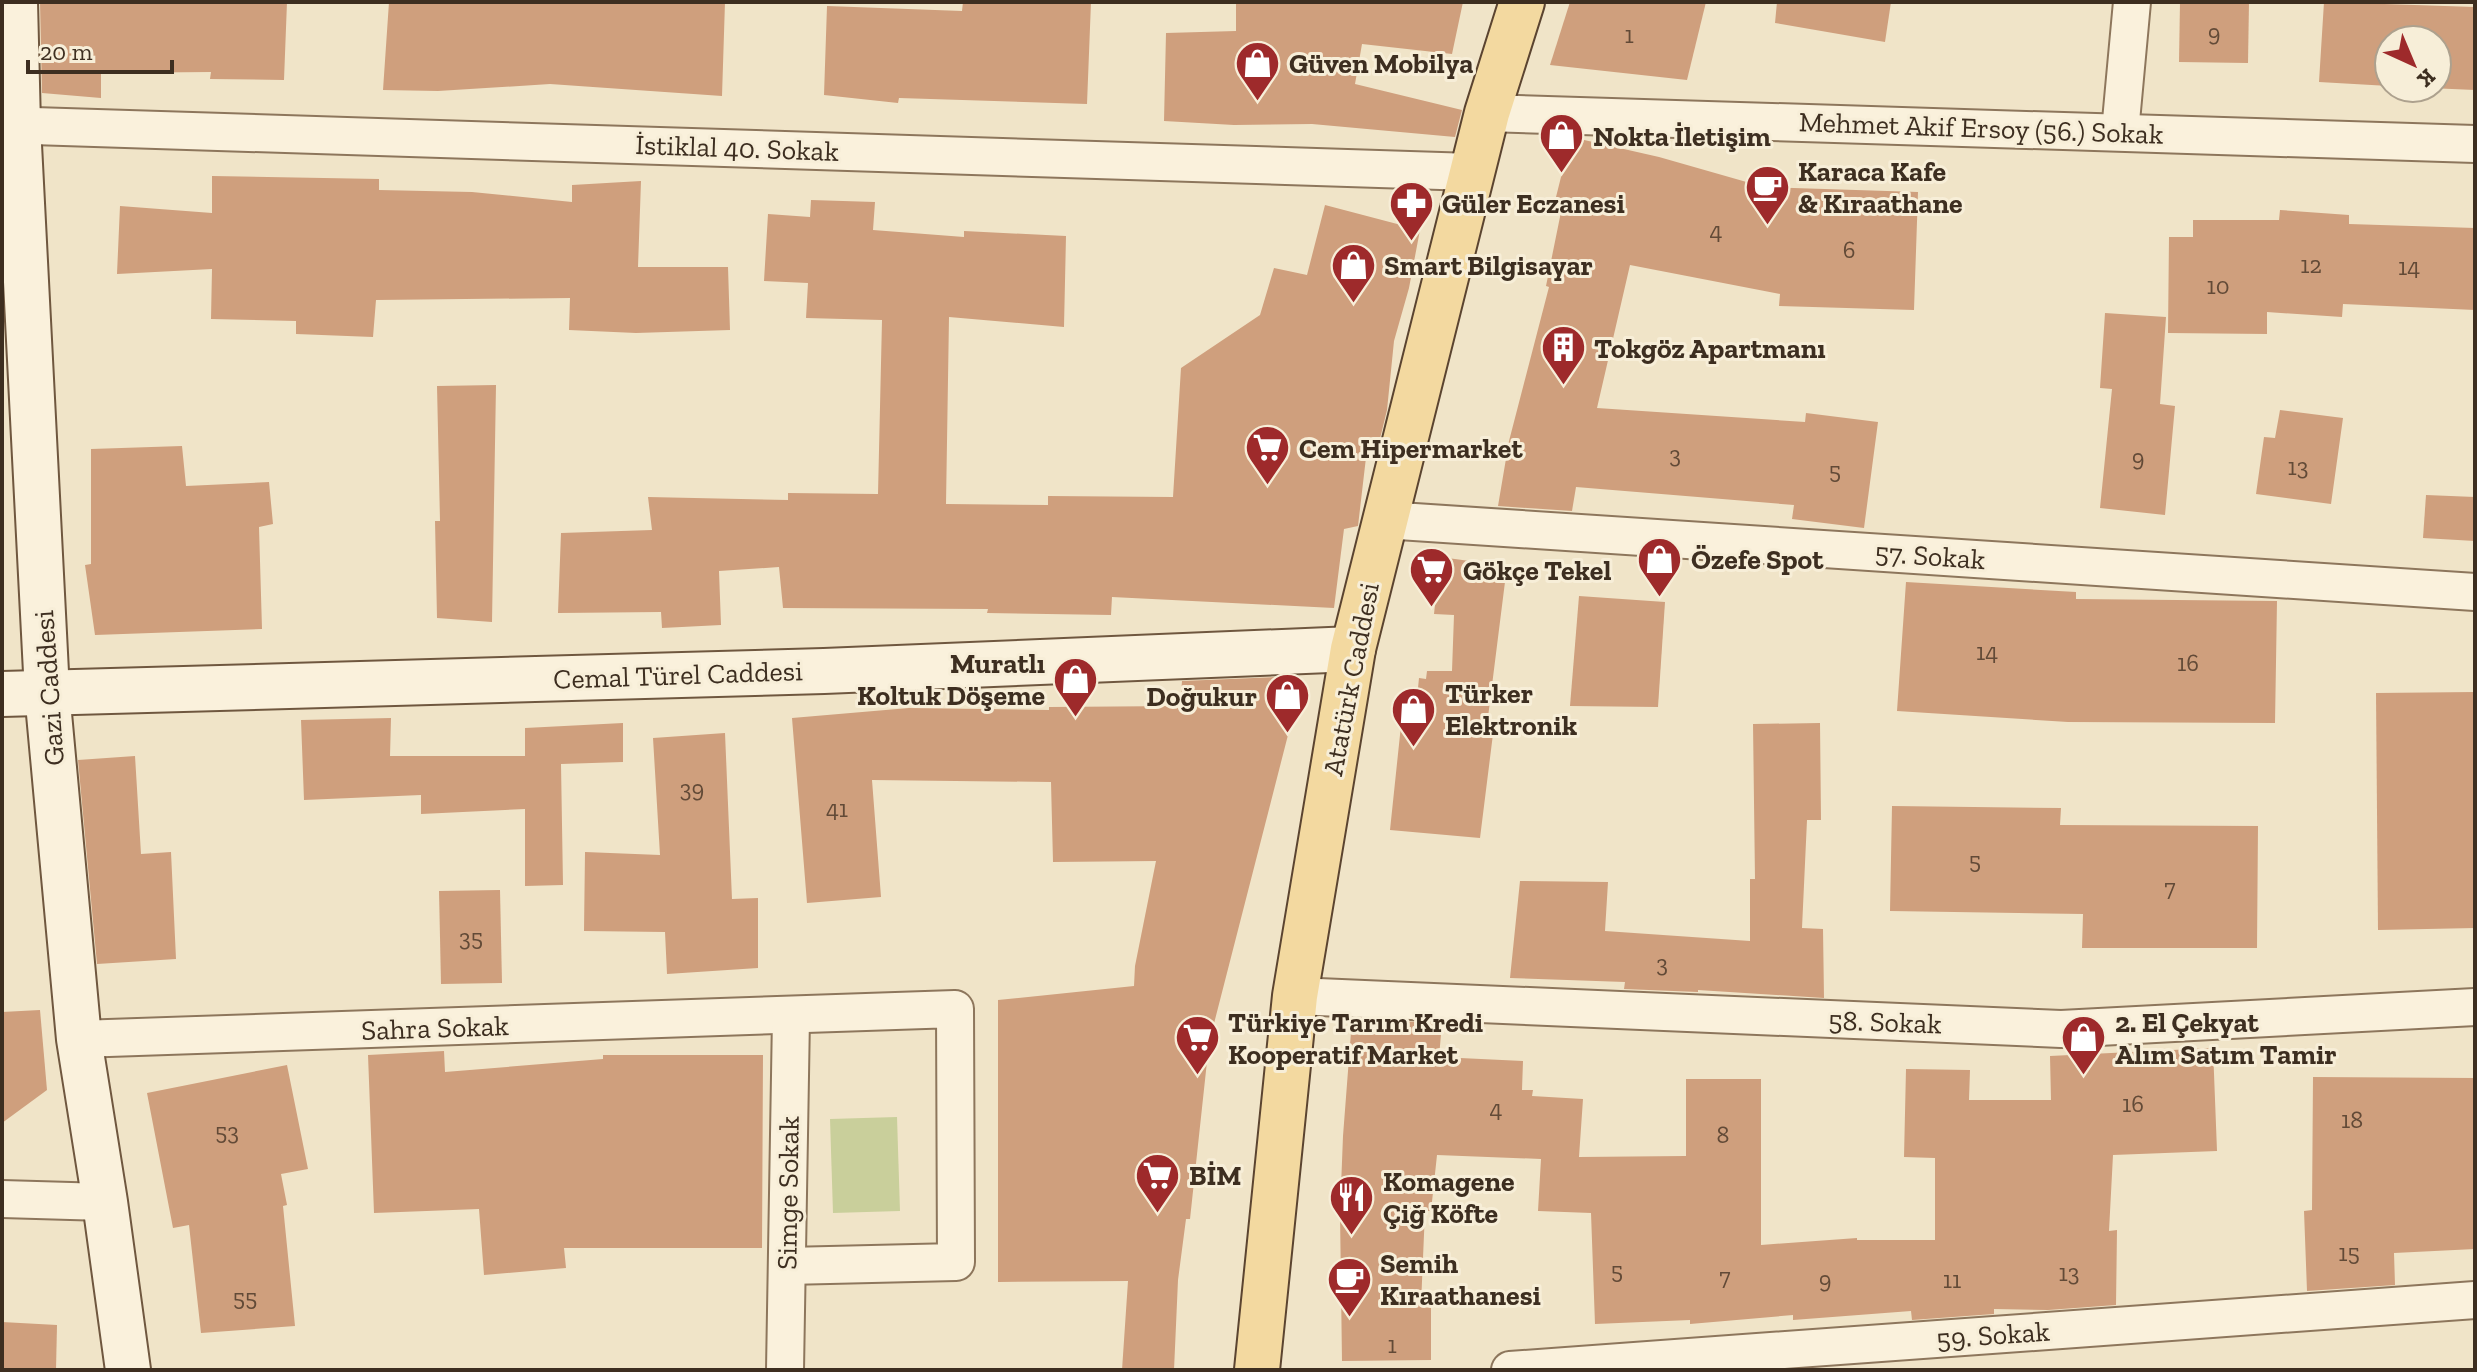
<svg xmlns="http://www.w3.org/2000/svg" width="2477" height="1372" font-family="'Zilla Slab',serif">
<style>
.green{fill:#c9cf9b}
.building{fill:#cf9f7d}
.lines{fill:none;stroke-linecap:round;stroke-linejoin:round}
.street-casing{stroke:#8d765c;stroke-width:40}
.secondary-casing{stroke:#6f573f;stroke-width:48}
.primary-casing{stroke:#5b4430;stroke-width:48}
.street{stroke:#faf1dc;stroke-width:36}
.secondary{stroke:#faf1dc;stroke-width:44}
.primary{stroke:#f3d9a0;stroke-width:44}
.labels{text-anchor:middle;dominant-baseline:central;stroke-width:6;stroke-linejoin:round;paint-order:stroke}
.number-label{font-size:24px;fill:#624a37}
.poi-label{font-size:28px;font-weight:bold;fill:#3d2e20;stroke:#f7eed8;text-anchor:start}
.street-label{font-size:28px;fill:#3d2e20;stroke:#f7eed8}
</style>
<rect width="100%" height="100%" fill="#f0e4c8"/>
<path class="green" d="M 897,1117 L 900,1211 L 833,1213 L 830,1119 Z"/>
<g class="building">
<path d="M 40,2 L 287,2 L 284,80 L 210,79 L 211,72 L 101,73 L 101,98 L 42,93 Z"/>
<path d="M 389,2 L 725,2 L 722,96 L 550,84 L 438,91 L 383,90 Z"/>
<path d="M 963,2 L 1091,2 L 1087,104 L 899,98 L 898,103 L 824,95 L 827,6 L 962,11 Z"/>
<path d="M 1236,2 L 1463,2 L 1452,54 L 1362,44 L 1355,84 L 1462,110 L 1455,137 L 1312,124 L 1234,125 L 1164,121 L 1166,33 L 1236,31 Z"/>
<path d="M 1570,2 L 1706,2 L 1687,80 L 1550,65 Z"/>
<path d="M 1777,2 L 1891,2 L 1885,42 L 1775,23 Z"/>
<path d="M 2180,2 L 2249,2 L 2248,63 L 2179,62 Z"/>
<path d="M 2324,2 L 2475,7 L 2475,90 L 2429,88 L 2437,88 L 2437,40 L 2389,40 L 2389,86 L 2319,82 Z"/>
<path d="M 1571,137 L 1659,157 L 1764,187 L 1918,192 L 1914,310 L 1779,306 L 1780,294 L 1630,265 L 1597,408 L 1805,422 L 1806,413 L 1878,422 L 1864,528 L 1792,519 L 1794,505 L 1576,487 L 1572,511 L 1498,506 L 1509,441 L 1549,287 L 1546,286 L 1562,207 L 1554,205 Z"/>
<path d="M 212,176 L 379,179 L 379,190 L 472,192 L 572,202 L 572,185 L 641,181 L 638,267 L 728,267 L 730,330 L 636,333 L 569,330 L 570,298 L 376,300 L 373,337 L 296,334 L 296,321 L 211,319 L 212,269 L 117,274 L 120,206 L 212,213 Z"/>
<path d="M 811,200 L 875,202 L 873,230 L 964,237 L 964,231 L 1066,236 L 1064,327 L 949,317 L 946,504 L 1048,505 L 1048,496 L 1173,497 L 1181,368 L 1260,315 L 1274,268 L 1307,275 L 1325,205 L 1420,230 L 1409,288 L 1394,341 L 1387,410 L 1378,447 L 1367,449 L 1358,526 L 1344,529 L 1334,608 L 1112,597 L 1111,615 L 987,613 L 988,609 L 783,608 L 779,567 L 719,571 L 721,625 L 662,628 L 661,612 L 558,613 L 561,533 L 652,530 L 648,497 L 788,500 L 788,493 L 878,494 L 882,320 L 806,318 L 808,283 L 764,281 L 768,214 L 810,217 Z"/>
<path d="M 2280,210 L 2349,215 L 2349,224 L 2475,228 L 2475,310 L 2343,304 L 2342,317 L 2267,312 L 2267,334 L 2168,333 L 2169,237 L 2193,237 L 2193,220 L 2279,220 Z"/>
<path d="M 2105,313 L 2166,317 L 2160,404 L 2175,406 L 2165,515 L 2100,508 L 2112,389 L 2100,388 Z"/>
<path d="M 496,385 L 492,622 L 437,618 L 435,521 L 440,521 L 437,386 Z"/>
<path d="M 2280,410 L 2343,418 L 2331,504 L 2256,494 L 2264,437 L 2275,438 Z"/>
<path d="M 182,446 L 186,486 L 269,482 L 273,524 L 259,527 L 262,629 L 95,635 L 85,565 L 91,564 L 91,449 Z"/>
<path d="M 2426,495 L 2475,497 L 2475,541 L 2423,538 Z"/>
<path d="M 1440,557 L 1507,566 L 1487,725 L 1494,726 L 1480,838 L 1390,830 L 1402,716 L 1415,718 L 1419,678 L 1426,679 L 1427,671 L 1452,671 L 1454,615 L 1434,614 Z"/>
<path d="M 1906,582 L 2076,592 L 2076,599 L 2277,601 L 2275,723 L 2068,722 L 1897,711 Z"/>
<path d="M 1579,596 L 1665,602 L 1658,707 L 1570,706 Z"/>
<path d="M 1300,676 L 1288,735 L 1209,1043 L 1190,1219 L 1186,1219 L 1178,1280 L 1174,1370 L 1122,1370 L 1128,1281 L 998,1282 L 998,1000 L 1134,986 L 1135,966 L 1156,861 L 1053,862 L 1051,782 L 872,780 L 881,897 L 807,903 L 792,718 L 909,708 L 1049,710 L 1049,707 L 1180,706 L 1182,681 Z"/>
<path d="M 2475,692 L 2475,928 L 2378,930 L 2376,693 Z"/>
<path d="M 391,718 L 390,756 L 525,756 L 525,728 L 623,723 L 623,762 L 561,764 L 563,885 L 525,886 L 525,809 L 421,814 L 421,795 L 304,800 L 301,720 Z"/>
<path d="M 1820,723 L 1821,820 L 1807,820 L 1802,928 L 1823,929 L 1824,998 L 1698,990 L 1698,992 L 1624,989 L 1625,982 L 1510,978 L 1520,881 L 1608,882 L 1605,931 L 1750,941 L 1750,879 L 1755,879 L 1753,724 Z"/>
<path d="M 725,733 L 732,899 L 758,898 L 758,968 L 667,974 L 665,932 L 584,931 L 585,852 L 660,855 L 653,738 Z"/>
<path d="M 135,756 L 141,854 L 171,852 L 176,959 L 97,964 L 78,760 Z"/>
<path d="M 1892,806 L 2061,808 L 2060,825 L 2258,826 L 2257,948 L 2082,948 L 2083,914 L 1890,911 Z"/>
<path d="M 500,890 L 502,983 L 441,984 L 439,891 Z"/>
<path d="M 40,1010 L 47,1090 L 2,1123 L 2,1012 Z"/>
<path d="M 1352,1019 L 1442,1023 L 1439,1057 L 1523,1061 L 1522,1090 L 1533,1090 L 1532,1096 L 1583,1099 L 1579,1157 L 1686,1156 L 1686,1079 L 1761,1079 L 1761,1245 L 1857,1238 L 1857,1240 L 1935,1240 L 1935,1158 L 1904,1157 L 1906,1069 L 1970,1070 L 1969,1100 L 2051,1100 L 2050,1056 L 2213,1048 L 2217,1151 L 2113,1155 L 2109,1231 L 2117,1230 L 2116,1305 L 2048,1310 L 1994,1309 L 1994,1314 L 1912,1320 L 1911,1311 L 1793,1320 L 1793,1315 L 1690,1324 L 1690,1320 L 1595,1324 L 1591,1213 L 1538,1211 L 1541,1159 L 1437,1155 L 1431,1211 L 1425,1211 L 1421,1305 L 1431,1306 L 1431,1360 L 1342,1361 L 1340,1213 L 1343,1136 Z"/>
<path d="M 444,1051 L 445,1072 L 603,1059 L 603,1055 L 763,1055 L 762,1248 L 564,1248 L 566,1268 L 484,1275 L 479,1209 L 374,1213 L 368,1055 Z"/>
<path d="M 287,1065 L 308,1169 L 281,1174 L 287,1205 L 283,1206 L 295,1326 L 201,1333 L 189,1225 L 173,1228 L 147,1093 Z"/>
<path d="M 2313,1077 L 2475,1078 L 2475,1249 L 2394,1253 L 2395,1285 L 2307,1291 L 2304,1211 L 2312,1210 Z"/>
<path d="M 2,1322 L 57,1325 L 56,1370 L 2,1370 Z"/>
</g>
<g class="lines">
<defs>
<g id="street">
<path d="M 1487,113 L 2475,144"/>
<path d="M 2,125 L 1472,172"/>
<path d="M 2120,132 L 2132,2"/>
<path d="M 1384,520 L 2475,592"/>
<path d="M 1295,996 L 2061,1029 L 2475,1007"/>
<path d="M 79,1039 L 955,1009 L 956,1262 L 787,1266"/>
<path d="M 2,1199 L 105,1202"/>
<path d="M 785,1370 L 791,1017"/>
<path d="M 1510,1370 L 2475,1300"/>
</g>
<g id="secondary">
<path d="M 15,2 L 18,125 L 47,692 L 79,1039 L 105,1202 L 128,1370"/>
<path d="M 2,694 L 824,671 L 1353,649"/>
</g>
<path id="primary" d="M 1257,1370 L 1295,996 L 1353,649 L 1487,113 L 1522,2"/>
</defs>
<use href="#street" class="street-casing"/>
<use href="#secondary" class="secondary-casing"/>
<use href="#primary" class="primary-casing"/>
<use href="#street" class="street"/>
<use href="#secondary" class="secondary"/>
<use href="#primary" class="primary"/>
</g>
<defs>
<symbol id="shop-pin" viewBox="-11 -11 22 30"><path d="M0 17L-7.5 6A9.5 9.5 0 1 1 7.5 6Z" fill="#9e2a2b" stroke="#f7eed8"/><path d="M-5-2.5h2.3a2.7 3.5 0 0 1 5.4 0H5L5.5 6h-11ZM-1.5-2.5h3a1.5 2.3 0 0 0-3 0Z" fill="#fff"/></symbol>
<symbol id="cafe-pin" viewBox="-11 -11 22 30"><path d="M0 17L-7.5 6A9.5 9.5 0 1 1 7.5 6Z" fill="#9e2a2b" stroke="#f7eed8"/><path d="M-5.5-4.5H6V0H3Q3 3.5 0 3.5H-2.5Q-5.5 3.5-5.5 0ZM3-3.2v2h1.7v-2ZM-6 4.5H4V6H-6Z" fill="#fff"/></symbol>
<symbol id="pharmacy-pin" viewBox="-11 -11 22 30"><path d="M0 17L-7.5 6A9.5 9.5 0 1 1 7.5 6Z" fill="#9e2a2b" stroke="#f7eed8"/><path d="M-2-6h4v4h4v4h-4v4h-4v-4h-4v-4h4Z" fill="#fff"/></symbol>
<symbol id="building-pin" viewBox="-11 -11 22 30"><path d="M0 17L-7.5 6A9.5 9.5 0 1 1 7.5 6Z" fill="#9e2a2b" stroke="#f7eed8"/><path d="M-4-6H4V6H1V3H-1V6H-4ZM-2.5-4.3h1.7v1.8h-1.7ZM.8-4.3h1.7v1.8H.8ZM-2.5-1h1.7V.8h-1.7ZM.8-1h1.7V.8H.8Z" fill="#fff"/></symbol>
<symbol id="supermarket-pin" viewBox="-11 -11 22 30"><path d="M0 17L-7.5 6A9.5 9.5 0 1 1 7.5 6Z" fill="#9e2a2b" stroke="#f7eed8"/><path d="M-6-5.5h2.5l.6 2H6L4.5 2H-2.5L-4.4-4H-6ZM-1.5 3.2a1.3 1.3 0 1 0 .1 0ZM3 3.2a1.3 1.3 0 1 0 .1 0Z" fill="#fff"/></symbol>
<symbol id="restaurant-pin" viewBox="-11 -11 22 30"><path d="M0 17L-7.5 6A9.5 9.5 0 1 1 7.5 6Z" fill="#9e2a2b" stroke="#f7eed8"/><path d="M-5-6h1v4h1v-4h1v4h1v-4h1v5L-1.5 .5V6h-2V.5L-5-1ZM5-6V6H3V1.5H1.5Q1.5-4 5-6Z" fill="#fff"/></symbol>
</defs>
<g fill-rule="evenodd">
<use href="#shop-pin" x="1232" y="38" width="51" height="69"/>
<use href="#shop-pin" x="1536" y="110" width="51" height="69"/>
<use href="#cafe-pin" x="1742" y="162" width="51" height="69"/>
<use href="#pharmacy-pin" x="1386" y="178" width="51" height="69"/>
<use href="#shop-pin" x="1328" y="240" width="51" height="69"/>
<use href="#building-pin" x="1538" y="322" width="51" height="69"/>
<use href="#supermarket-pin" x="1242" y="422" width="51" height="69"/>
<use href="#shop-pin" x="1634" y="534" width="51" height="69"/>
<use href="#supermarket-pin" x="1406" y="544" width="51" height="69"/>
<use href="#shop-pin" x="1050" y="654" width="51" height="69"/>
<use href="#shop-pin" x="1262" y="670" width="51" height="69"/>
<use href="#shop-pin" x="1388" y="684" width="51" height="69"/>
<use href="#supermarket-pin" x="1172" y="1012" width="51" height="69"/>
<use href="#shop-pin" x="2058" y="1012" width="51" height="69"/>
<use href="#supermarket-pin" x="1132" y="1150" width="51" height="69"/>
<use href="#restaurant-pin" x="1326" y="1172" width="51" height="69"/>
<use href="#cafe-pin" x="1324" y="1254" width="51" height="69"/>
</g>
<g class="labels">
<g class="number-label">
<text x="2214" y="32">9</text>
<text x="1629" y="34">1</text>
<text x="1716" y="230">4</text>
<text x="1849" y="249">6</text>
<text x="2311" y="264">12</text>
<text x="2409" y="266">14</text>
<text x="2218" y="285">10</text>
<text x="1675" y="454">3</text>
<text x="2138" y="457">9</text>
<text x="2298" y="466">13</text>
<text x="1835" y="470">5</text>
<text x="1987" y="651">14</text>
<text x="2188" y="662">16</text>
<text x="692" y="788">39</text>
<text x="837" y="808">41</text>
<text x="1975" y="860">5</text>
<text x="2170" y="887">7</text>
<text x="471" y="937">35</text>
<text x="1662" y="963">3</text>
<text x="2133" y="1103">16</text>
<text x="1496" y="1108">4</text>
<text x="2352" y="1119">18</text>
<text x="227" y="1131">53</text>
<text x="1723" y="1134">8</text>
<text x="2349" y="1252">15</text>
<text x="1617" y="1270">5</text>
<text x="2069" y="1272">13</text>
<text x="1725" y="1276">7</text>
<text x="1825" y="1279">9</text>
<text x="1952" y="1279">11</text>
<text x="245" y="1297">55</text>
<text x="1392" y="1344">1</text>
</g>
<g class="poi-label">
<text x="1289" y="63">Güven Mobilya</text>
<text x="1593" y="136">Nokta İletişim</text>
<text x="1798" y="171">Karaca Kafe<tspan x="1798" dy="32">&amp; Kıraathane</tspan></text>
<text x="1442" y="203">Güler Eczanesi</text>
<text x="1384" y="265">Smart Bilgisayar</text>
<text x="1594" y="348">Tokgöz Apartmanı</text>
<text x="1299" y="448">Cem Hipermarket</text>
<text x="1691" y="559">Özefe Spot</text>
<text x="1463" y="570">Gökçe Tekel</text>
<text x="1045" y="663" text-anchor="end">Muratlı<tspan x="1045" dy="32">Koltuk Döşeme</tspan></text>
<text x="1445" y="693">Türker<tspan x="1445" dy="32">Elektronik</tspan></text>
<text x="1257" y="696" text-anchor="end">Doğukur</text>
<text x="1228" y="1022">Türkiye Tarım Kredi<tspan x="1228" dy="32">Kooperatif Market</tspan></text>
<text x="2115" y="1022">2. El Çekyat<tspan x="2115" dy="32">Alım Satım Tamir</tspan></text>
<text x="1189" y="1175">BİM</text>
<text x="1383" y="1181">Komagene<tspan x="1383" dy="32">Çiğ Köfte</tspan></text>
<text x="1380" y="1263">Semih<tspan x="1380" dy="32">Kıraathanesi</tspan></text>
</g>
<g class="street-label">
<text transform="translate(1981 128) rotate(2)">Mehmet Akif Ersoy (56.) Sokak</text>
<text transform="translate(737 148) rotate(2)">İstiklal 40. Sokak</text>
<text transform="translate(1930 556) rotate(4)">57. Sokak</text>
<text transform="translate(678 675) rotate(-2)">Cemal Türel Caddesi</text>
<text transform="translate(1351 679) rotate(-79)">Atatürk Caddesi</text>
<text transform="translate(49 688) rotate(-94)">Gazi Caddesi</text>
<text transform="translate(1885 1022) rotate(2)">58. Sokak</text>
<text transform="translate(435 1028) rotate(-2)">Sahra Sokak</text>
<text transform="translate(788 1193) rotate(-89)">Simge Sokak</text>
<text transform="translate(1993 1335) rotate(-4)">59. Sokak</text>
</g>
</g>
<rect width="2477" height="1372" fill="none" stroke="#3d2e20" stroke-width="8"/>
<g transform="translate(2413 64) rotate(136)"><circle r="38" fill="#f7eed8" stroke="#ada18e" stroke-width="2"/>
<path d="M0-6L14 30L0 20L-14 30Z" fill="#9e2a2b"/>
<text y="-12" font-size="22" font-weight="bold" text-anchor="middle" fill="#3d2e20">K</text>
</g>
<path d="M28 60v12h144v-12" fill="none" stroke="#3d2e20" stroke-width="4"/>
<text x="40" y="60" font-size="24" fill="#3d2e20" stroke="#f7eed8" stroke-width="6" paint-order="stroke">20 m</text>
</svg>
